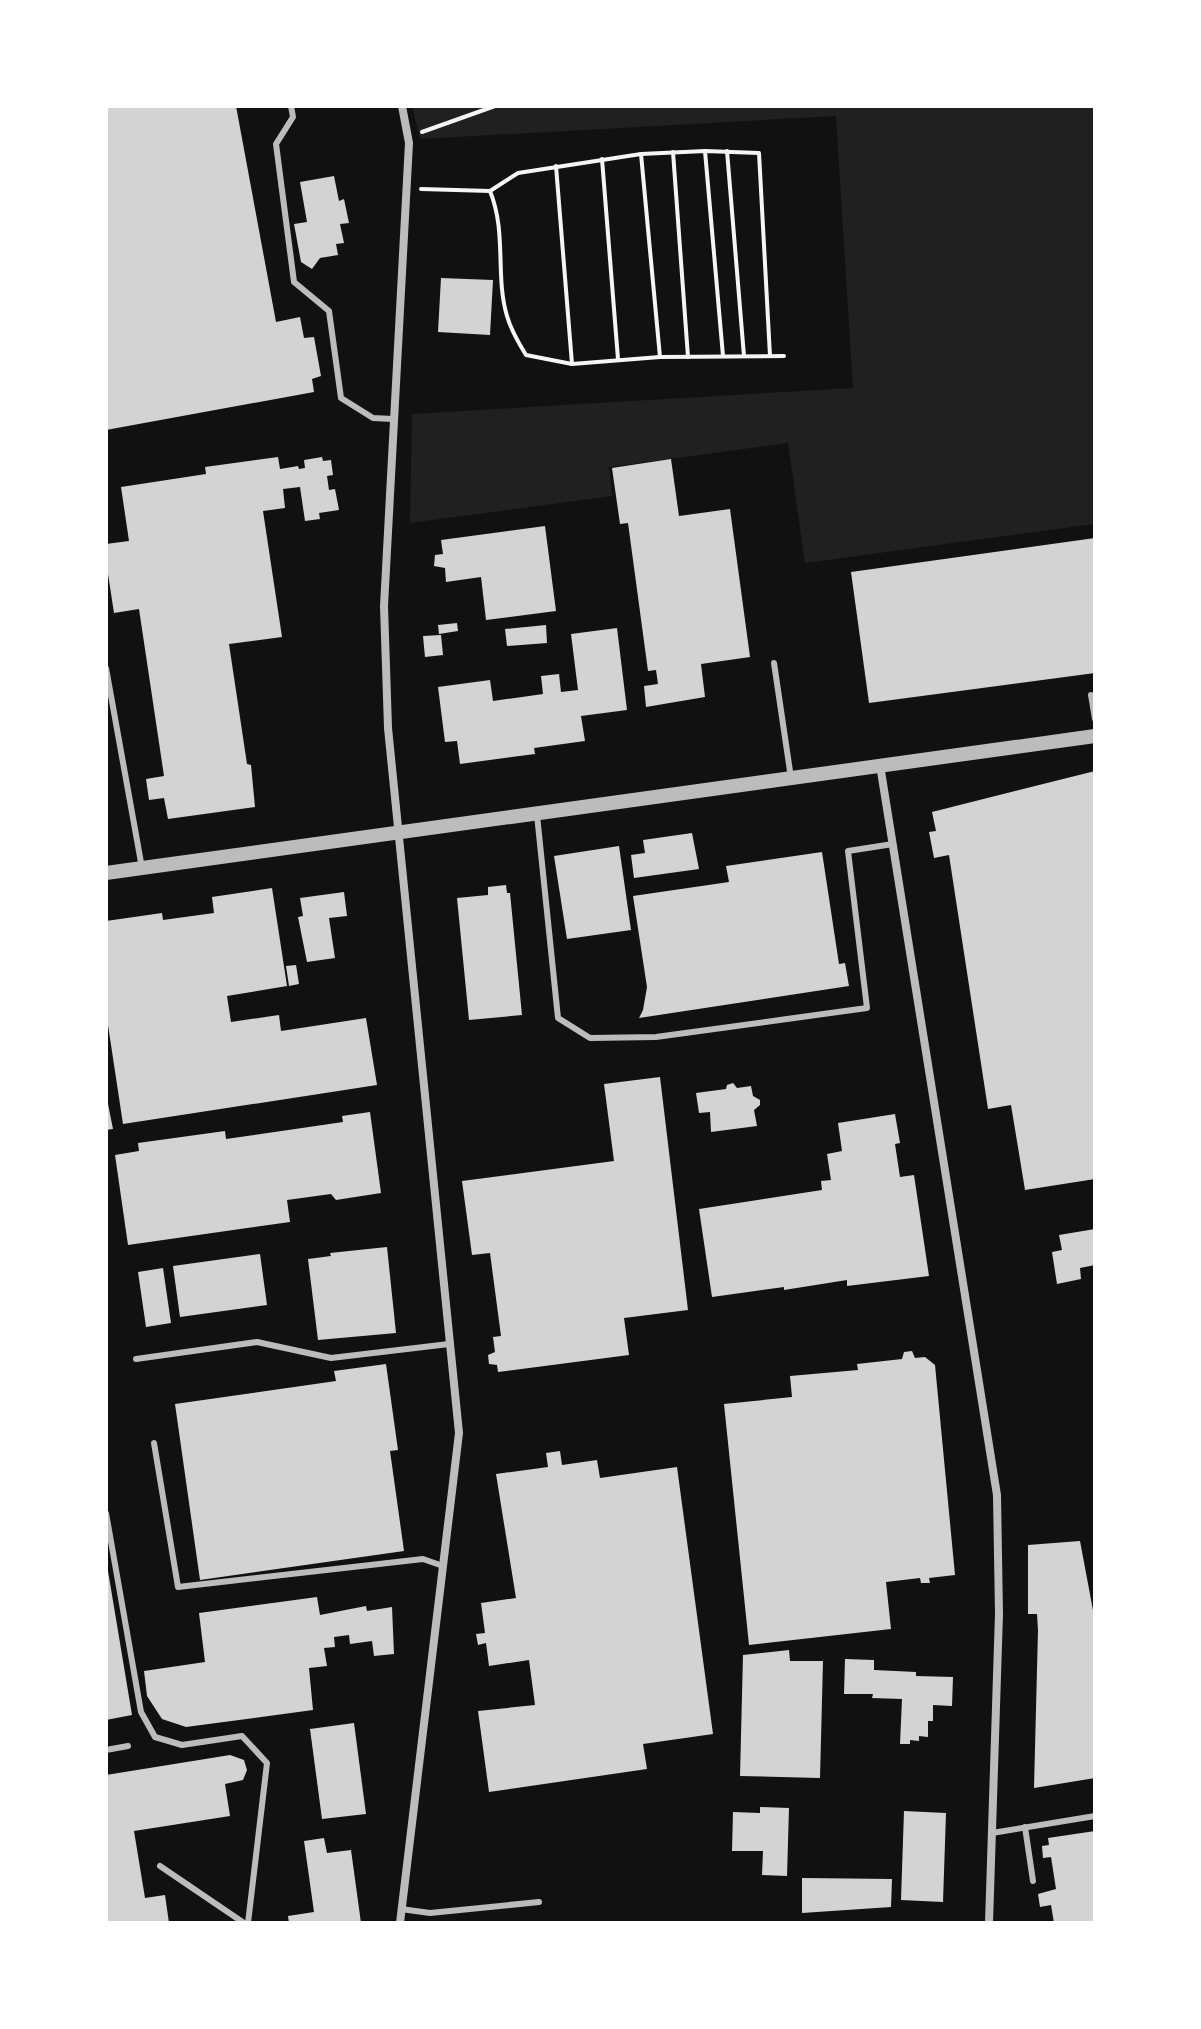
<svg xmlns="http://www.w3.org/2000/svg" width="1201" height="2029" font-family="'Open Sans',sans-serif">
<style>
.green{fill:#202020}
.building{fill:#d3d3d3}
.lines{fill:none;stroke-linecap:round;stroke-linejoin:round}
.path{stroke:#f5f5f5;stroke-width:4}
.service{stroke:#bcbcbc;stroke-width:6}
.minor{stroke:#bcbcbc;stroke-width:8}
.tertiary{stroke:#bcbcbc;stroke-width:14}
</style>
<rect width="100%" height="100%" fill="#111"/>
<path class="green" d="M 412,106 L 1095,106 L 1095,524 L 805,563 L 788,443 L 609,467 L 612,496 L 410,523 L 412,414 L 853,388 L 836,116 L 420,139 Z"/>
<g class="building">
<path d="M 106,106 L 236,106 L 276,322 L 300,317 L 304,338 L 314,337 L 321,376 L 312,379 L 314,392 L 106,430 Z"/>
<path d="M 334,176 L 339,201 L 344,199 L 349,223 L 340,224 L 344,243 L 336,244 L 338,255 L 320,258 L 312,269 L 301,262 L 294,224 L 307,222 L 300,182 Z"/>
<path d="M 441,278 L 493,280 L 490,335 L 438,332 Z"/>
<path d="M 278,457 L 280,469 L 298,466 L 299,469 L 305,468 L 304,460 L 322,457 L 323,461 L 331,460 L 333,475 L 327,476 L 329,490 L 335,489 L 339,510 L 319,513 L 320,519 L 305,521 L 300,487 L 283,489 L 285,508 L 263,511 L 282,637 L 229,644 L 247,764 L 251,765 L 255,807 L 168,819 L 164,798 L 149,800 L 146,779 L 164,776 L 139,609 L 114,613 L 106,561 L 106,544 L 129,541 L 121,487 L 206,474 L 205,467 Z"/>
<path d="M 671,459 L 679,516 L 730,509 L 750,657 L 701,664 L 705,697 L 646,707 L 644,686 L 658,684 L 656,670 L 648,671 L 628,523 L 620,524 L 612,468 Z"/>
<path d="M 545,526 L 556,611 L 486,620 L 481,577 L 446,582 L 445,568 L 434,566 L 435,555 L 443,554 L 441,540 Z"/>
<path d="M 1095,538 L 1095,673 L 869,703 L 851,572 Z"/>
<path d="M 457,623 L 458,631 L 439,634 L 438,625 Z"/>
<path d="M 546,625 L 547,643 L 507,646 L 505,629 Z"/>
<path d="M 617,628 L 627,710 L 581,716 L 585,741 L 534,748 L 535,754 L 460,764 L 457,741 L 445,742 L 438,687 L 490,680 L 493,701 L 543,694 L 541,676 L 559,674 L 561,692 L 578,690 L 571,634 Z"/>
<path d="M 441,635 L 443,655 L 425,657 L 423,636 Z"/>
<path d="M 1095,771 L 1095,1179 L 1025,1190 L 1011,1105 L 988,1109 L 949,855 L 934,858 L 929,832 L 936,831 L 932,812 Z"/>
<path d="M 692,833 L 699,869 L 634,878 L 631,855 L 645,853 L 643,840 Z"/>
<path d="M 619,846 L 631,930 L 567,939 L 554,856 Z"/>
<path d="M 822,852 L 839,964 L 845,963 L 849,986 L 639,1018 L 643,1010 L 647,987 L 633,896 L 729,882 L 726,866 Z"/>
<path d="M 506,885 L 507,893 L 510,893 L 522,1015 L 469,1020 L 457,898 L 488,895 L 488,887 Z"/>
<path d="M 272,888 L 287,986 L 227,996 L 231,1022 L 279,1015 L 281,1031 L 366,1018 L 377,1085 L 123,1124 L 106,1012 L 106,921 L 162,913 L 163,920 L 214,913 L 212,897 Z"/>
<path d="M 344,892 L 347,916 L 329,918 L 335,958 L 307,962 L 298,917 L 303,916 L 300,898 Z"/>
<path d="M 296,965 L 299,984 L 289,986 L 286,966 Z"/>
<path d="M 660,1077 L 688,1310 L 624,1318 L 629,1355 L 498,1372 L 497,1365 L 489,1364 L 488,1355 L 495,1352 L 493,1337 L 501,1336 L 490,1253 L 472,1255 L 462,1181 L 614,1161 L 604,1084 Z"/>
<path d="M 733,1083 L 737,1088 L 751,1086 L 753,1096 L 760,1100 L 760,1105 L 754,1110 L 757,1126 L 711,1132 L 710,1112 L 699,1113 L 696,1093 L 726,1089 L 727,1085 Z"/>
<path d="M 106,1094 L 113,1129 L 106,1130 Z"/>
<path d="M 370,1112 L 381,1193 L 336,1200 L 331,1194 L 287,1200 L 290,1222 L 128,1245 L 115,1155 L 139,1151 L 138,1143 L 225,1131 L 226,1139 L 343,1122 L 342,1116 Z"/>
<path d="M 895,1114 L 900,1143 L 895,1144 L 900,1177 L 914,1175 L 929,1276 L 847,1286 L 847,1280 L 784,1290 L 784,1287 L 712,1297 L 699,1209 L 822,1190 L 821,1181 L 831,1180 L 827,1154 L 842,1151 L 838,1123 Z"/>
<path d="M 1095,1229 L 1095,1265 L 1080,1268 L 1081,1279 L 1057,1284 L 1052,1252 L 1062,1250 L 1059,1235 Z"/>
<path d="M 387,1247 L 396,1333 L 318,1340 L 308,1259 L 331,1256 L 330,1253 Z"/>
<path d="M 260,1254 L 267,1305 L 180,1317 L 173,1266 Z"/>
<path d="M 163,1268 L 171,1323 L 146,1327 L 138,1272 Z"/>
<path d="M 912,1351 L 915,1358 L 925,1357 L 935,1365 L 955,1575 L 929,1578 L 930,1583 L 921,1583 L 920,1578 L 886,1582 L 891,1629 L 749,1645 L 724,1404 L 792,1397 L 790,1376 L 858,1370 L 857,1364 L 902,1359 L 904,1352 Z"/>
<path d="M 386,1364 L 398,1450 L 390,1451 L 404,1551 L 200,1580 L 175,1404 L 336,1381 L 334,1371 Z"/>
<path d="M 560,1451 L 562,1465 L 597,1460 L 600,1478 L 677,1467 L 713,1734 L 643,1744 L 647,1769 L 489,1792 L 478,1711 L 535,1705 L 529,1660 L 489,1666 L 486,1643 L 478,1645 L 476,1634 L 485,1633 L 481,1603 L 516,1598 L 496,1474 L 548,1467 L 546,1453 Z"/>
<path d="M 1080,1541 L 1095,1621 L 1095,1778 L 1034,1788 L 1038,1630 L 1037,1614 L 1028,1614 L 1028,1545 Z"/>
<path d="M 106,1559 L 132,1715 L 106,1720 Z"/>
<path d="M 317,1597 L 320,1615 L 366,1606 L 367,1611 L 392,1607 L 394,1654 L 374,1656 L 372,1641 L 350,1644 L 349,1635 L 334,1637 L 335,1647 L 324,1648 L 327,1666 L 309,1668 L 313,1710 L 186,1727 L 162,1719 L 147,1696 L 144,1671 L 205,1662 L 199,1613 Z"/>
<path d="M 789,1650 L 790,1661 L 823,1661 L 820,1778 L 740,1776 L 743,1655 Z"/>
<path d="M 845,1659 L 874,1660 L 874,1670 L 916,1672 L 916,1676 L 953,1677 L 952,1706 L 933,1705 L 933,1721 L 928,1721 L 928,1737 L 919,1736 L 919,1741 L 910,1740 L 910,1744 L 900,1744 L 902,1699 L 872,1698 L 873,1694 L 844,1694 Z"/>
<path d="M 354,1723 L 366,1814 L 322,1819 L 310,1729 Z"/>
<path d="M 230,1755 L 244,1760 L 247,1770 L 243,1780 L 225,1784 L 230,1816 L 134,1831 L 145,1898 L 165,1895 L 169,1923 L 106,1923 L 106,1775 Z"/>
<path d="M 760,1807 L 789,1808 L 787,1876 L 762,1875 L 763,1851 L 732,1851 L 733,1812 L 760,1813 Z"/>
<path d="M 904,1811 L 946,1813 L 943,1902 L 901,1900 Z"/>
<path d="M 1095,1831 L 1095,1923 L 1054,1923 L 1051,1905 L 1040,1907 L 1038,1894 L 1056,1889 L 1051,1857 L 1043,1858 L 1042,1846 L 1049,1845 L 1048,1838 Z"/>
<path d="M 324,1838 L 327,1853 L 351,1850 L 361,1923 L 289,1923 L 288,1916 L 314,1912 L 304,1841 Z"/>
<path d="M 802,1878 L 892,1879 L 891,1907 L 802,1913 Z"/>
</g>
<g class="lines">
<g class="path">
<path d="M 422,132 L 495,106"/>
<path d="M 705,151 L 723,356"/>
<path d="M 727,151 L 744,356"/>
<path d="M 673,152 L 688,357"/>
<path d="M 641,154 L 660,357"/>
<path d="M 602,159 L 618,359"/>
<path d="M 556,166 L 572,364"/>
<path d="M 421,189 L 490,191 L 518,173 L 641,154 L 705,151 L 759,153 L 770,356"/>
<path d="M 490,191 C 507,233 495,276 507,316 C 511,330 518,342 526,355 L 572,364 L 660,357 L 784,356"/>
</g>
<g class="service">
<path d="M 291,106 L 293,117 L 276,144 L 294,282 L 329,311 L 341,398 L 373,418 L 393,419"/>
<path d="M 774,663 L 791,778"/>
<path d="M 106,668 L 142,868"/>
<path d="M 1091,695 L 1095,719"/>
<path d="M 537,815 L 558,1018 L 590,1038 L 656,1037 L 867,1008 L 848,851 L 893,844"/>
<path d="M 136,1359 L 257,1342 L 331,1358 L 449,1344"/>
<path d="M 154,1443 L 178,1587 L 423,1559 L 443,1566"/>
<path d="M 106,1513 L 141,1712 L 155,1737 L 182,1745 L 242,1736 L 267,1763 L 248,1923"/>
<path d="M 106,1750 L 128,1746"/>
<path d="M 1025,1827 L 1033,1881"/>
<path d="M 992,1833 L 1095,1816"/>
<path d="M 160,1866 L 244,1923"/>
<path d="M 401,1909 L 430,1913 L 539,1902"/>
</g>
<g class="minor">
<path d="M 880,765 L 997,1495 L 999,1614 L 989,1923"/>
<path d="M 400,1923 L 459,1433 L 388,728 L 384,606 L 409,143 L 402,106"/>
</g>
<path class="tertiary" d="M 106,873 L 1095,736"/>
</g>
<rect width="1201" height="2029" fill="none" stroke="#ffffff" stroke-width="216"/>
</svg>
